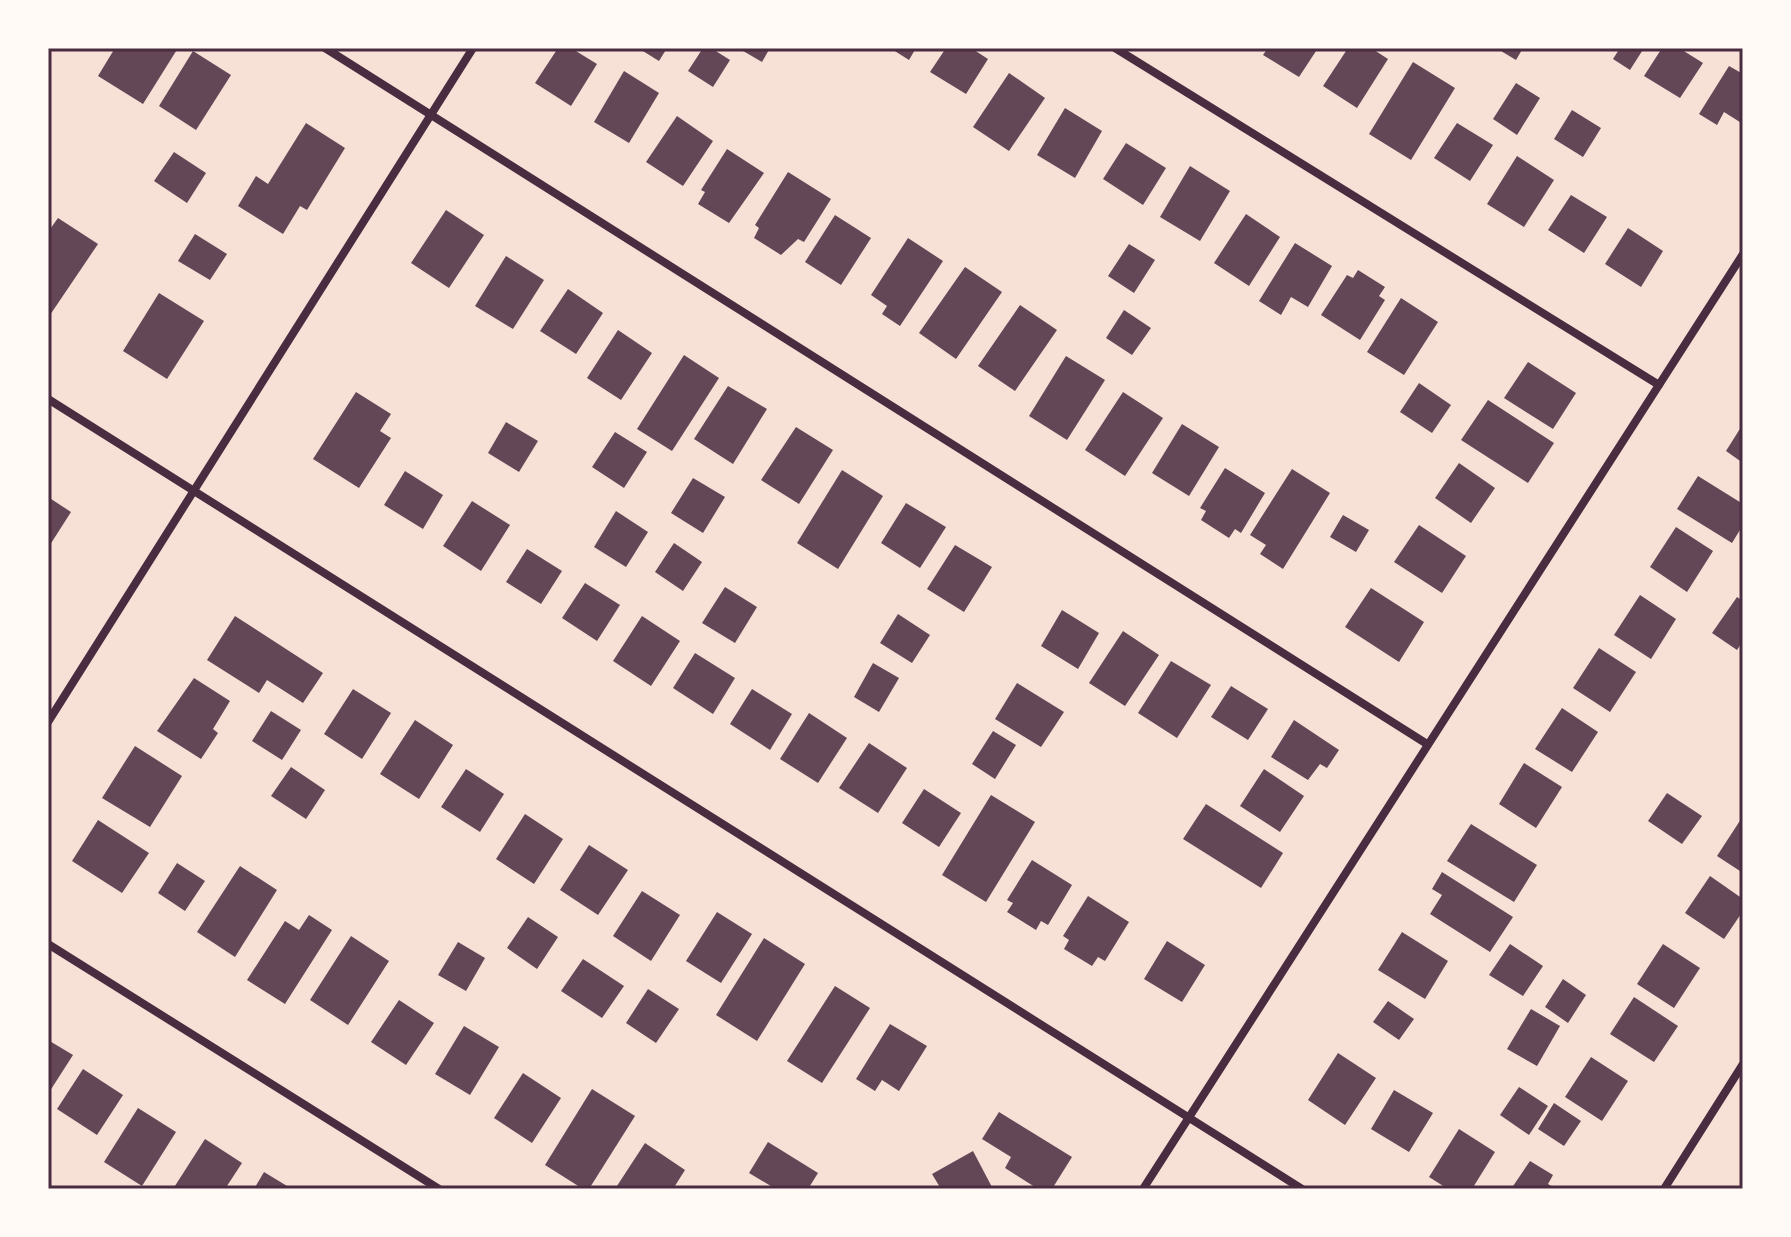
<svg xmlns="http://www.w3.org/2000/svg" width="1791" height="1237" font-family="'Archivo Narrow',sans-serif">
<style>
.building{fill:#644757}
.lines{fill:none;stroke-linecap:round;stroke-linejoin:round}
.minor{stroke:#4a2c40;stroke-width:8}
.neatline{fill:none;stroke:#4a2c40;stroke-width:3}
</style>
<rect width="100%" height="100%" fill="#f7e1d7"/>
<g class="building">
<path d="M 115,48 L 178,48 L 143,104 L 98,76 Z"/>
<path d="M 558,48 L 571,48 L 597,64 L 571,106 L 535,83 Z"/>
<path d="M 638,48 L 667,48 L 659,61 Z"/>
<path d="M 703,48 L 711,48 L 730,60 L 713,87 L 688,71 Z"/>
<path d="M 738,48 L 770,48 L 762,62 Z"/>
<path d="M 890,48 L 916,48 L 909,60 Z"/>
<path d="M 946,48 L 971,48 L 988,59 L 966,94 L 930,72 Z"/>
<path d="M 1268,48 L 1318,48 L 1299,77 L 1263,55 Z"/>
<path d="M 1348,48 L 1371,48 L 1388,59 L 1357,108 L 1323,86 Z"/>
<path d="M 1496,48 L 1523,48 L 1516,60 Z"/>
<path d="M 1620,48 L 1644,48 L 1630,70 L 1613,59 Z"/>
<path d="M 1662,48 L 1679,48 L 1703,63 L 1680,98 L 1644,76 Z"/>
<path d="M 193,51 L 231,75 L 196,130 L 159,106 Z"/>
<path d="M 1413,62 L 1455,88 L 1411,160 L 1369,134 Z"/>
<path d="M 1729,66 L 1743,74 L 1743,124 L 1724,112 L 1717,125 L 1699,114 Z"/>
<path d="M 624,71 L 659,93 L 629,143 L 594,122 Z"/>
<path d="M 1009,73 L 1045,98 L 1009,151 L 973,127 Z"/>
<path d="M 1516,83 L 1540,98 L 1517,135 L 1493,119 Z"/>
<path d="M 1065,108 L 1102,131 L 1075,178 L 1037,155 Z"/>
<path d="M 1572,110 L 1601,128 L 1583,157 L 1554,139 Z"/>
<path d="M 677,116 L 713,141 L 683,186 L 646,162 Z"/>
<path d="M 306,123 L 345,148 L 307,210 L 300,206 L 283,234 L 238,206 L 256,176 L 268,184 Z"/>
<path d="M 1457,123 L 1493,145 L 1470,181 L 1434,158 Z"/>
<path d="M 1126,143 L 1166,168 L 1143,205 L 1103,179 Z"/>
<path d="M 727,149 L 764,173 L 729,223 L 698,204 L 705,192 L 701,190 Z"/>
<path d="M 174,152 L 206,173 L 187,203 L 154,181 Z"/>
<path d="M 1517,156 L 1554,180 L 1524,227 L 1487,204 Z"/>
<path d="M 1190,166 L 1230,191 L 1200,241 L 1160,217 Z"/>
<path d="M 788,172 L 831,199 L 804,242 L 798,239 L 781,255 L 754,238 L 759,228 L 755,225 Z"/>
<path d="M 1571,195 L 1607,217 L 1584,253 L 1548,230 Z"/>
<path d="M 446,210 L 484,235 L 449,288 L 411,263 Z"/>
<path d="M 1246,214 L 1280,237 L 1249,286 L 1214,263 Z"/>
<path d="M 835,215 L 871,238 L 841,285 L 805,262 Z"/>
<path d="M 58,218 L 98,244 L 50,315 L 48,232 Z"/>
<path d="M 1628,228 L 1663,251 L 1641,287 L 1605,264 Z"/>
<path d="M 195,234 L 227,254 L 210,280 L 178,261 Z"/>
<path d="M 908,238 L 943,261 L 900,326 L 882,314 L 887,306 L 871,295 Z"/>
<path d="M 1295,243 L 1332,266 L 1308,307 L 1291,297 L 1281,315 L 1259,301 Z"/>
<path d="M 1129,244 L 1155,260 L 1134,293 L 1108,276 Z"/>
<path d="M 506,256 L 544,280 L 513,329 L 475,306 Z"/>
<path d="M 965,267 L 1002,292 L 956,359 L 919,333 Z"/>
<path d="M 1358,270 L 1385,287 L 1379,296 L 1385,300 L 1360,340 L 1321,315 L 1347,275 L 1353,278 Z"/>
<path d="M 568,289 L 603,313 L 576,354 L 540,331 Z"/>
<path d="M 159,293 L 204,321 L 167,379 L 123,351 Z"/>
<path d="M 1401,298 L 1438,322 L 1404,375 L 1367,352 Z"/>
<path d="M 1020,305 L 1057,330 L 1015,391 L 978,366 Z"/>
<path d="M 1124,310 L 1151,328 L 1132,355 L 1106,338 Z"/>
<path d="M 618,330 L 652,353 L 621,400 L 587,378 Z"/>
<path d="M 684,355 L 719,378 L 672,451 L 637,429 Z"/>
<path d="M 1066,356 L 1105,380 L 1067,440 L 1029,416 Z"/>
<path d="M 1528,362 L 1576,393 L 1553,429 L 1504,398 Z"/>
<path d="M 1419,383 L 1451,405 L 1432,433 L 1400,412 Z"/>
<path d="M 728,386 L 767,409 L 733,464 L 694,439 Z"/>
<path d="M 356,392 L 391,414 L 380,431 L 391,438 L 359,488 L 313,459 Z"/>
<path d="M 1123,392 L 1163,418 L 1125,476 L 1085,450 Z"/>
<path d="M 1488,400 L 1554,443 L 1528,483 L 1461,440 Z"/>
<path d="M 506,422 L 538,441 L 519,472 L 488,453 Z"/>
<path d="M 1182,424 L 1219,447 L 1189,496 L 1152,473 Z"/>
<path d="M 1743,424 L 1743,463 L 1726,451 Z"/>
<path d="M 796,427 L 833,450 L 799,504 L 761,480 Z"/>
<path d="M 615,432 L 647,452 L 624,488 L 592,467 Z"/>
<path d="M 1459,463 L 1495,488 L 1471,523 L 1435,498 Z"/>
<path d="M 1225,468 L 1265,493 L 1241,533 L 1235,529 L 1229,538 L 1201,520 L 1206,511 L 1200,508 Z"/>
<path d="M 1292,469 L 1330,493 L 1283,569 L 1260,554 L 1266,545 L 1250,535 Z"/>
<path d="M 842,470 L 883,496 L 838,569 L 797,543 Z"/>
<path d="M 405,471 L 443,495 L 423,529 L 384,505 Z"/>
<path d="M 1698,476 L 1743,504 L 1743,525 L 1732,543 L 1677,509 Z"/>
<path d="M 693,478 L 725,497 L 703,533 L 671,513 Z"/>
<path d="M 48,497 L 71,512 L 48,548 Z"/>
<path d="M 472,501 L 510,525 L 481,571 L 443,546 Z"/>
<path d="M 906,503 L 946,527 L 920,568 L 881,543 Z"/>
<path d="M 616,511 L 648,532 L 626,567 L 594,547 Z"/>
<path d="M 1343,515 L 1369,530 L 1356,552 L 1330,537 Z"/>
<path d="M 1419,525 L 1466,556 L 1442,593 L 1394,562 Z"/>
<path d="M 1676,527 L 1713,551 L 1687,592 L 1650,567 Z"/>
<path d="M 674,543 L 702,562 L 683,591 L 655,572 Z"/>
<path d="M 955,545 L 992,567 L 964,612 L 927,589 Z"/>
<path d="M 527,549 L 562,571 L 541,604 L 506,582 Z"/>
<path d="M 585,583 L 620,605 L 597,641 L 562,618 Z"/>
<path d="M 725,587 L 757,607 L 735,643 L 702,623 Z"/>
<path d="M 1371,588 L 1424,622 L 1399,662 L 1345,627 Z"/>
<path d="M 1640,595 L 1676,619 L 1651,659 L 1614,635 Z"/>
<path d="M 1737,597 L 1743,601 L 1743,641 L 1737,650 L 1712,633 Z"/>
<path d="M 1062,610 L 1099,633 L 1078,669 L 1041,646 Z"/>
<path d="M 898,614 L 930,635 L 912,663 L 880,643 Z"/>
<path d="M 235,616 L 323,673 L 303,703 L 267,680 L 259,693 L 207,660 Z"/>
<path d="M 642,616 L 680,641 L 651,686 L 613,661 Z"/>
<path d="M 1123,631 L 1159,655 L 1125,706 L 1089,683 Z"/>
<path d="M 1599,648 L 1636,672 L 1610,712 L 1573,688 Z"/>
<path d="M 695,653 L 735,678 L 713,714 L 673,688 Z"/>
<path d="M 1171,661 L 1211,685 L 1177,738 L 1138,713 Z"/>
<path d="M 873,663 L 899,678 L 879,712 L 854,697 Z"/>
<path d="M 194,678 L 230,701 L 213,729 L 218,733 L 201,759 L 157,731 Z"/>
<path d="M 1017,683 L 1064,712 L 1041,747 L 995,719 Z"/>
<path d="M 1231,686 L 1268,709 L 1248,740 L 1211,717 Z"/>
<path d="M 353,689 L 391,713 L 362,759 L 324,734 Z"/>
<path d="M 752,689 L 792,714 L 770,750 L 730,724 Z"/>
<path d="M 1562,708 L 1598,732 L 1572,772 L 1535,749 Z"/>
<path d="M 271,711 L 301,730 L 282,760 L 252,741 Z"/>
<path d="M 809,713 L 847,738 L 818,783 L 780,759 Z"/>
<path d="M 415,720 L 453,745 L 419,799 L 380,774 Z"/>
<path d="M 1294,720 L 1339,750 L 1327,768 L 1320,764 L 1308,780 L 1271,757 Z"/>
<path d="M 993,731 L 1016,745 L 995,779 L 972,764 Z"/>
<path d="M 869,743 L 907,768 L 878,813 L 839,788 Z"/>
<path d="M 135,746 L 182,776 L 150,827 L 102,798 Z"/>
<path d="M 1524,763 L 1562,787 L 1536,828 L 1499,804 Z"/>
<path d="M 291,767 L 325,790 L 306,819 L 271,796 Z"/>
<path d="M 466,769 L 504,794 L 480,832 L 441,807 Z"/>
<path d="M 1264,769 L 1304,796 L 1280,832 L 1240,806 Z"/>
<path d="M 924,789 L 961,813 L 939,847 L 902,823 Z"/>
<path d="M 1667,793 L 1702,816 L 1682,844 L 1648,821 Z"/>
<path d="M 991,795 L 1035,822 L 986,902 L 942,875 Z"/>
<path d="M 1206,804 L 1283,853 L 1261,888 L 1183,839 Z"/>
<path d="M 525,814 L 563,839 L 534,884 L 496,859 Z"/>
<path d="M 1743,816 L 1743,873 L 1717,856 Z"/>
<path d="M 98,820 L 149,853 L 122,893 L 72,861 Z"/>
<path d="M 1471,824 L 1537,865 L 1514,902 L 1447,861 Z"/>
<path d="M 589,845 L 628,870 L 598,915 L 560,890 Z"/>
<path d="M 1032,860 L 1072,885 L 1048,925 L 1041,921 L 1036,930 L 1007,912 L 1013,903 L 1007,900 Z"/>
<path d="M 177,863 L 205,881 L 185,911 L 158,893 Z"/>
<path d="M 240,866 L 277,890 L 235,957 L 197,932 Z"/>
<path d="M 1442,872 L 1513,917 L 1490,952 L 1430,914 L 1442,895 L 1432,889 Z"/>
<path d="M 1710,876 L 1743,899 L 1743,911 L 1724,939 L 1685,913 Z"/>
<path d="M 642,891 L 680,915 L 651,961 L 613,936 Z"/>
<path d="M 1088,896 L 1129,922 L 1105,961 L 1098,957 L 1092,966 L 1064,949 L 1069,940 L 1063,936 Z"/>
<path d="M 717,912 L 752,934 L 721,983 L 686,961 Z"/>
<path d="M 309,915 L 332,930 L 285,1004 L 247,980 L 285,921 L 299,930 Z"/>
<path d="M 528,917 L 558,937 L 537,969 L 507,948 Z"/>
<path d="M 1402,932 L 1448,961 L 1425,999 L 1378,970 Z"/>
<path d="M 351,936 L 389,961 L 348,1025 L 310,1000 Z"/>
<path d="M 764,938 L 805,964 L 757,1041 L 716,1015 Z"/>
<path d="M 1167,941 L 1205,965 L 1182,1002 L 1144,979 Z"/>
<path d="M 458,942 L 485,958 L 466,991 L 438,975 Z"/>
<path d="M 1510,944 L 1543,966 L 1523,996 L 1489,975 Z"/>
<path d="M 1663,944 L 1700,968 L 1674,1008 L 1637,984 Z"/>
<path d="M 583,959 L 624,986 L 602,1018 L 561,991 Z"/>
<path d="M 1563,979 L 1586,995 L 1568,1023 L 1545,1007 Z"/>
<path d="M 835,986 L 870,1008 L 822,1083 L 787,1061 Z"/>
<path d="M 648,989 L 679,1009 L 656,1043 L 626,1023 Z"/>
<path d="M 1634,997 L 1678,1026 L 1654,1062 L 1610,1034 Z"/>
<path d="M 399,1000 L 434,1023 L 406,1065 L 371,1042 Z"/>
<path d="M 1388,1001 L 1414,1019 L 1399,1040 L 1373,1022 Z"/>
<path d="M 1531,1009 L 1560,1026 L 1537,1066 L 1507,1049 Z"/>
<path d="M 890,1024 L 927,1046 L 899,1091 L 882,1080 L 875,1091 L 856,1079 Z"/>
<path d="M 464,1026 L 499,1047 L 470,1095 L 435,1074 Z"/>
<path d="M 48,1040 L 73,1055 L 48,1094 Z"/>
<path d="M 1338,1053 L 1376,1078 L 1345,1125 L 1308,1100 Z"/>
<path d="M 1591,1057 L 1628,1081 L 1602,1121 L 1565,1097 Z"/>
<path d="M 83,1069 L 123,1095 L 97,1135 L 57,1109 Z"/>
<path d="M 523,1073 L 561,1098 L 532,1143 L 494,1118 Z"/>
<path d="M 1519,1087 L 1548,1106 L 1529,1135 L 1500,1115 Z"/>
<path d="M 592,1089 L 635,1116 L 589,1189 L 583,1189 L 545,1165 Z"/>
<path d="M 1394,1090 L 1433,1113 L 1409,1152 L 1371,1129 Z"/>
<path d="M 1554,1103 L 1581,1121 L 1564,1146 L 1538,1129 Z"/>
<path d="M 138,1108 L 176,1132 L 142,1186 L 104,1162 Z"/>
<path d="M 999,1112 L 1072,1157 L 1052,1189 L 1038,1189 L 1005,1168 L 1011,1157 L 982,1139 Z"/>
<path d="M 1459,1129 L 1495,1152 L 1472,1189 L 1448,1189 L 1429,1177 Z"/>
<path d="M 205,1139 L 242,1163 L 225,1189 L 173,1189 Z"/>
<path d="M 768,1142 L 818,1173 L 808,1189 L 776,1189 L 749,1173 Z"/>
<path d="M 645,1143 L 685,1170 L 673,1189 L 615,1189 Z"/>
<path d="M 973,1151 L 993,1189 L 941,1189 L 932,1174 Z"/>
<path d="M 1530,1161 L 1553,1175 L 1548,1184 L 1556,1189 L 1511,1189 Z"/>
<path d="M 264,1172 L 292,1189 L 254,1189 Z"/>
</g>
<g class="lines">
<g class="minor">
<path d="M 325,48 L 1427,744"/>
<path d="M 1115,48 L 1659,385"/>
<path d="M 48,399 L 1302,1189"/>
<path d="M 48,722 L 473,48"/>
<path d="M 48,944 L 439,1189"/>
<path d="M 1143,1189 L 1743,254"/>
<path d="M 1664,1189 L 1743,1064"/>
</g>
</g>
<rect width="1791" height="1237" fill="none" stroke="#fffaf5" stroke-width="100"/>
<rect x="50" y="50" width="1691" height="1137" class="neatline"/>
</svg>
